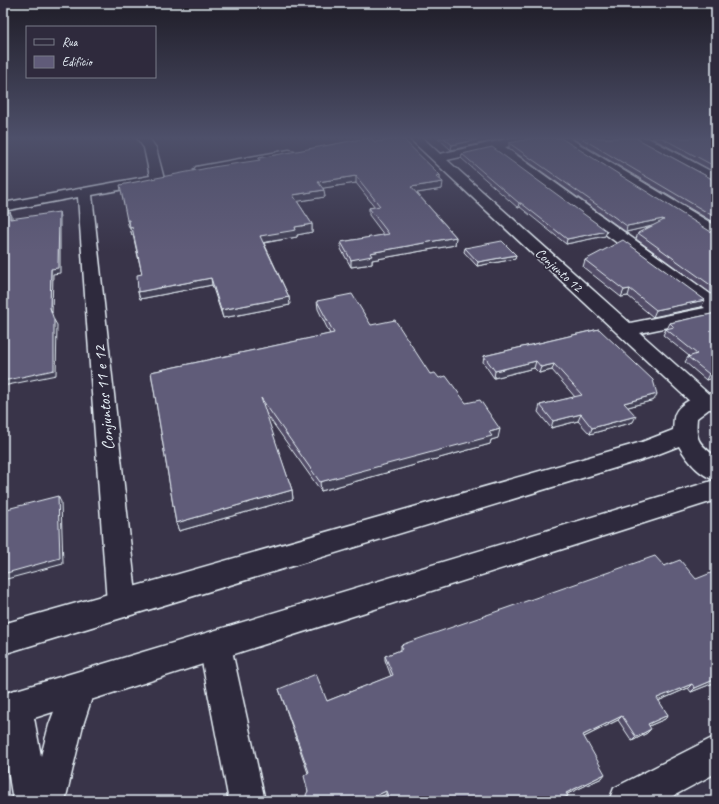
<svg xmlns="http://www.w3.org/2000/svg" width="719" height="804" font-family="Caveat,sans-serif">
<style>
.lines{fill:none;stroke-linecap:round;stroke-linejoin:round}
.minor-casing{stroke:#e8f1f8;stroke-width:3}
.tertiary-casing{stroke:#e8f1f8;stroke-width:3}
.minor{fill:#2f2a3d;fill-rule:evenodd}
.tertiary{fill:#2f2a3d;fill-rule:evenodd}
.wall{fill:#534e68;stroke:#e8f1f8}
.shaded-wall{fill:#434055;stroke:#e8f1f8}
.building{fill:#605b79;stroke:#e8f1f8}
.labels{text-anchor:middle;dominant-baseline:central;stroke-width:3.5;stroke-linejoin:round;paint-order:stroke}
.far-street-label{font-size:14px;fill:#e8f1f8;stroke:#2f2a3d}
.street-label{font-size:17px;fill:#e8f1f8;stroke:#2f2a3d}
</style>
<rect width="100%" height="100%" fill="#393449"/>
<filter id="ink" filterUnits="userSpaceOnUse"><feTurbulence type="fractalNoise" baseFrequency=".025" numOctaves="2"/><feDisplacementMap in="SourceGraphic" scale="8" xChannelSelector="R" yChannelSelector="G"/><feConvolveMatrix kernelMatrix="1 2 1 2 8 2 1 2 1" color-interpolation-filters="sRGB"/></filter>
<g filter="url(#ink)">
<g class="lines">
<defs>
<g id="minor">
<path d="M 137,138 L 149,138 L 156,148 L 164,179 L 162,182 L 92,195 L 137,603 L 132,613 L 122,617 L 112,613 L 107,603 L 78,197 L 3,211 L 3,203 L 150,176 L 144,148 Z"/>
<path d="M 409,138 L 423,138 L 440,154 L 512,138 L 537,138 L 535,141 L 505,147 L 716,298 L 716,317 L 640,333 L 712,397 L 715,402 L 712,407 L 704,410 L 696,407 ZM 492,150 L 705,308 L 630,323 L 447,160 Z"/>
<path d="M 554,138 L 569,138 L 716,226 L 716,238 L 710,236 Z"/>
<path d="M 632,138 L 648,138 L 716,174 L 716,184 L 711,183 L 634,141 Z"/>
<path d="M 289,150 L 294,151 L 295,154 L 294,157 L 201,174 L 196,173 L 194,170 L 196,167 L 201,166 Z"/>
<path d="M 215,631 L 226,635 L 231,646 L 265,801 L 229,801 L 199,646 L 204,635 Z"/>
<path d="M 79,672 L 91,676 L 95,688 L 83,725 L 65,801 L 13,801 L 3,738 L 3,695 L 15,690 L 27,695 L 32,707 L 41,756 L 49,725 L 67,676 Z"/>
<path d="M 716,736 L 716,773 L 664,801 L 609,801 L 614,788 Z"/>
</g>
<path id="tertiary" d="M 716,393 L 716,409 L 709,409 L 697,418 C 695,441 699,443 716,457 L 716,500 L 3,728 L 3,694 L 715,480 C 699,475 687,460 679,446 L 648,458 L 3,654 L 3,624 L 642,442 L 673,430 C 674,425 673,419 675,414 C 681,400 703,394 716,393 Z"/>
</defs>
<use href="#minor" class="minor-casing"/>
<use href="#tertiary" class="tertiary-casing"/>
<use href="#minor" class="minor"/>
<use href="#tertiary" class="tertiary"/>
</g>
<g class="wall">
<path d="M 438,138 L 504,138 L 451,150 Z"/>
<path d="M 572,138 L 636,138 L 712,179 L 716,180 L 716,220 L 711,221 Z"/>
<path d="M 652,138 L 716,138 L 716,173 Z"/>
<path d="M 375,142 L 440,175 L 440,179 L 442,189 L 417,193 L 456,237 L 455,245 L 372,260 L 372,264 L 351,267 L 341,249 L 341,242 L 384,235 L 369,215 L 369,208 L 375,207 L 356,183 L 323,188 L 325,197 L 297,201 L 312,224 L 312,232 L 297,235 L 297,237 L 264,243 L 289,297 L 290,305 L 223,318 L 212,285 L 140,299 L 138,292 L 142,274 L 133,235 L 132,235 L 127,220 L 259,161 L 259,158 Z"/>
<path d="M 509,143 L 716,235 L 716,297 L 636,239 L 638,233 L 652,226 L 626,232 L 509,148 Z"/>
<path d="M 462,154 L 607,231 L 605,236 L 566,244 L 520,207 L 518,208 L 461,158 Z"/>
<path d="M 465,248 L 516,255 L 515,259 L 477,266 L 464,252 Z"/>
<path d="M 585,260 L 701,307 L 653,317 L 628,296 L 621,297 L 583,267 Z"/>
<path d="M 317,301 L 371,325 L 430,374 L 439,378 L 466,403 L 498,438 L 491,440 L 490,444 L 321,491 L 265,412 L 292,490 L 293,499 L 179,531 L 176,523 L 151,372 L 330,334 L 318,309 Z"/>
<path d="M 716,313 L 716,377 L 706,380 L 685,362 L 688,357 L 689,356 L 663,335 L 666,329 L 667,329 L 670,323 Z"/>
<path d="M 599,329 L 654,400 L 628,407 L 633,422 L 590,434 L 578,421 L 551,428 L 538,412 L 540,405 L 575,397 L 552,370 L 539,373 L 534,368 L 494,378 L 483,362 L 484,356 Z"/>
<path d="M 401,645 L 716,682 L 691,692 L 688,688 L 658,701 L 668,715 L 665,719 L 649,726 L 647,733 L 632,741 L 618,720 L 584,737 L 602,778 L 567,794 L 568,796 L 565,799 L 560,801 L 389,801 L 386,794 L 308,792 L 308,773 L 279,689 L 327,701 L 391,676 L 385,660 L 385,656 L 401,650 Z"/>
</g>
<g class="shaded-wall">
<path d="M 484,138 L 504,138 L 451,150 L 452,145 Z"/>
<path d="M 440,175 L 440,182 L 436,176 Z"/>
<path d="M 356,176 L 356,183 L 318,189 L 318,182 Z"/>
<path d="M 443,182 L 442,189 L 411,194 L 411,187 Z"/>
<path d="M 324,190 L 325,197 L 294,202 L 293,195 Z"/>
<path d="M 519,203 L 521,203 L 520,207 L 518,208 Z"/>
<path d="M 10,212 L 12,216 L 12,224 L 10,219 Z"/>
<path d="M 59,212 L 60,217 L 60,273 L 53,274 L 52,313 L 50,308 L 51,269 Z"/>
<path d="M 716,215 L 716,220 L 711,221 L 713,216 Z"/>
<path d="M 663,219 L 661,224 L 626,232 L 627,226 Z"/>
<path d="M 127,220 L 129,220 L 131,227 L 129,228 Z"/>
<path d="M 312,224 L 312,232 L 297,235 L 297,237 L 261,243 L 260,236 L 295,227 Z"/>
<path d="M 132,227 L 134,235 L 132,235 L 130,228 Z"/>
<path d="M 607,231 L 605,236 L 566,244 L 567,239 Z"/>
<path d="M 456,237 L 455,245 L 372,260 L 372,264 L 351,267 L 351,260 L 370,253 Z"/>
<path d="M 516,255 L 515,259 L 477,266 L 478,262 Z"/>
<path d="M 211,278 L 212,285 L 140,299 L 138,292 Z"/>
<path d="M 630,289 L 628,296 L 621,297 L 624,290 Z"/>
<path d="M 289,297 L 290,305 L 223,318 L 221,310 Z"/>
<path d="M 705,300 L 701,307 L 653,317 L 656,310 Z"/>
<path d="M 54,320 L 57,325 L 56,375 L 3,386 L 3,381 Z"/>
<path d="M 536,361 L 534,368 L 494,378 L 495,371 Z"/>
<path d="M 554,364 L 552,370 L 539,373 L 541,367 Z"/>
<path d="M 716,372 L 716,377 L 706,380 L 709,374 Z"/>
<path d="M 657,394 L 654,400 L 621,409 L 624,403 Z"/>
<path d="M 581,414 L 578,421 L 551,428 L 553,421 Z"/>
<path d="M 636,416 L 633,422 L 590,434 L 592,428 Z"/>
<path d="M 500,429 L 498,438 L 491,440 L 490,444 L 321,491 L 320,482 Z"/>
<path d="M 292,490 L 293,499 L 179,531 L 176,523 Z"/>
<path d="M 58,496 L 61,502 L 63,564 L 3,580 L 3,574 Z"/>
<path d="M 716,679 L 716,682 L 691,692 L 695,688 Z"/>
<path d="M 692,684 L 688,688 L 653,703 L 657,698 Z"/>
<path d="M 668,715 L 665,719 L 644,728 L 648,724 Z"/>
<path d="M 622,716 L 618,720 L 580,739 L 583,735 Z"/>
<path d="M 651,729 L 647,733 L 632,741 L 636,737 Z"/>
<path d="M 605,774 L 602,778 L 563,796 L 566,793 Z"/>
<path d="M 386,791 L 386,794 L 372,801 L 365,801 Z"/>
<path d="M 568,796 L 565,799 L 560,801 L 555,801 Z"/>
</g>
<g class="building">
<path d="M 367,138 L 371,138 L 375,142 L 402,138 L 440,175 L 436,176 L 443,182 L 411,187 L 456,237 L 370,253 L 372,256 L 351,260 L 341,242 L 389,234 L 369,208 L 380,206 L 356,176 L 318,182 L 324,190 L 293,195 L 312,224 L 295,227 L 296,230 L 260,236 L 289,297 L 221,310 L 211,278 L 138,292 L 137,275 L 142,274 L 132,227 L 130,228 L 129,220 L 127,220 L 120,185 L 213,167 L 260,160 L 259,158 Z"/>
<path d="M 444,138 L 484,138 L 452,145 Z"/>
<path d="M 534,138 L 561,138 L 716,235 L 716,289 L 638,233 L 664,220 L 663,219 L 627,226 L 509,143 Z"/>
<path d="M 581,138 L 636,138 L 712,179 L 716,180 L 716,215 L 713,216 Z"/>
<path d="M 662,138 L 716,138 L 716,167 Z"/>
<path d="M 492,147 L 607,231 L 567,239 L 521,203 L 519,203 L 462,154 Z"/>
<path d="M 10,212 L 10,219 L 59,212 L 58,268 L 51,269 L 50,308 L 54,320 L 54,370 L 3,381 L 3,213 Z"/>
<path d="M 623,240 L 705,300 L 656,310 L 630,289 L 624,290 L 585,260 Z"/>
<path d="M 502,241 L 516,255 L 478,262 L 465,248 Z"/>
<path d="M 352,294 L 371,325 L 395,320 L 430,374 L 435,373 L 439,378 L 446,376 L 466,403 L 480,400 L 500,429 L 489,432 L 492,436 L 320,482 L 261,398 L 292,490 L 176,523 L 151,372 L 334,333 L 317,301 Z"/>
<path d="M 716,313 L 716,372 L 709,374 L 688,357 L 697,354 L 666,329 L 674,327 L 670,323 Z"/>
<path d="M 599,329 L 653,380 L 657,394 L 624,403 L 636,416 L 592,428 L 581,414 L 553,421 L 540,405 L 582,395 L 554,364 L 541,367 L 536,361 L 495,371 L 484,356 Z"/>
<path d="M 58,496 L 60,558 L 3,574 L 3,510 Z"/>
<path d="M 655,556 L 664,566 L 680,560 L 696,579 L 716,571 L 716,679 L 695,688 L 692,684 L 657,698 L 668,715 L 648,724 L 651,729 L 636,737 L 622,716 L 583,735 L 605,774 L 566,793 L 568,796 L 555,801 L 456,801 L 456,799 L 452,801 L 390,801 L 386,791 L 365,801 L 307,801 L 306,795 L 308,791 L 304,776 L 309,772 L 279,689 L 316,674 L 327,701 L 393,675 L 385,656 L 403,649 L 401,645 Z"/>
</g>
</g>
<linearGradient id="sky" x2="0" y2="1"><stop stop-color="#1f1d28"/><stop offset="0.55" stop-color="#4e506a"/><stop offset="1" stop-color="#4e506a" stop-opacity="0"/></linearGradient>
<rect width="719" height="251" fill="url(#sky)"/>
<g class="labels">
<g class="far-street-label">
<text transform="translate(559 270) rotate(42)">Conjunto 12</text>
</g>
<g class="street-label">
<text transform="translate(104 398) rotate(-95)">Conjuntos 11 e 12</text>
</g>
</g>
<rect width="719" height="804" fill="none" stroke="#2f2a3d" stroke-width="16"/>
<rect x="8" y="8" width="703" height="788" fill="none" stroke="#e8f1f8" stroke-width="1.5" filter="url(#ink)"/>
<rect x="26" y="26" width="130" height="52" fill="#2f2a3d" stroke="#797a88"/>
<rect x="34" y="39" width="20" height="6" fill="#2f2a3d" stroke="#797a88"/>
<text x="62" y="46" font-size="12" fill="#e8f1f8">Rua</text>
<rect x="34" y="56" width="20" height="12" fill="#605b79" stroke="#797a88"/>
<text x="62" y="66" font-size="12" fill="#e8f1f8">Edifício</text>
</svg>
